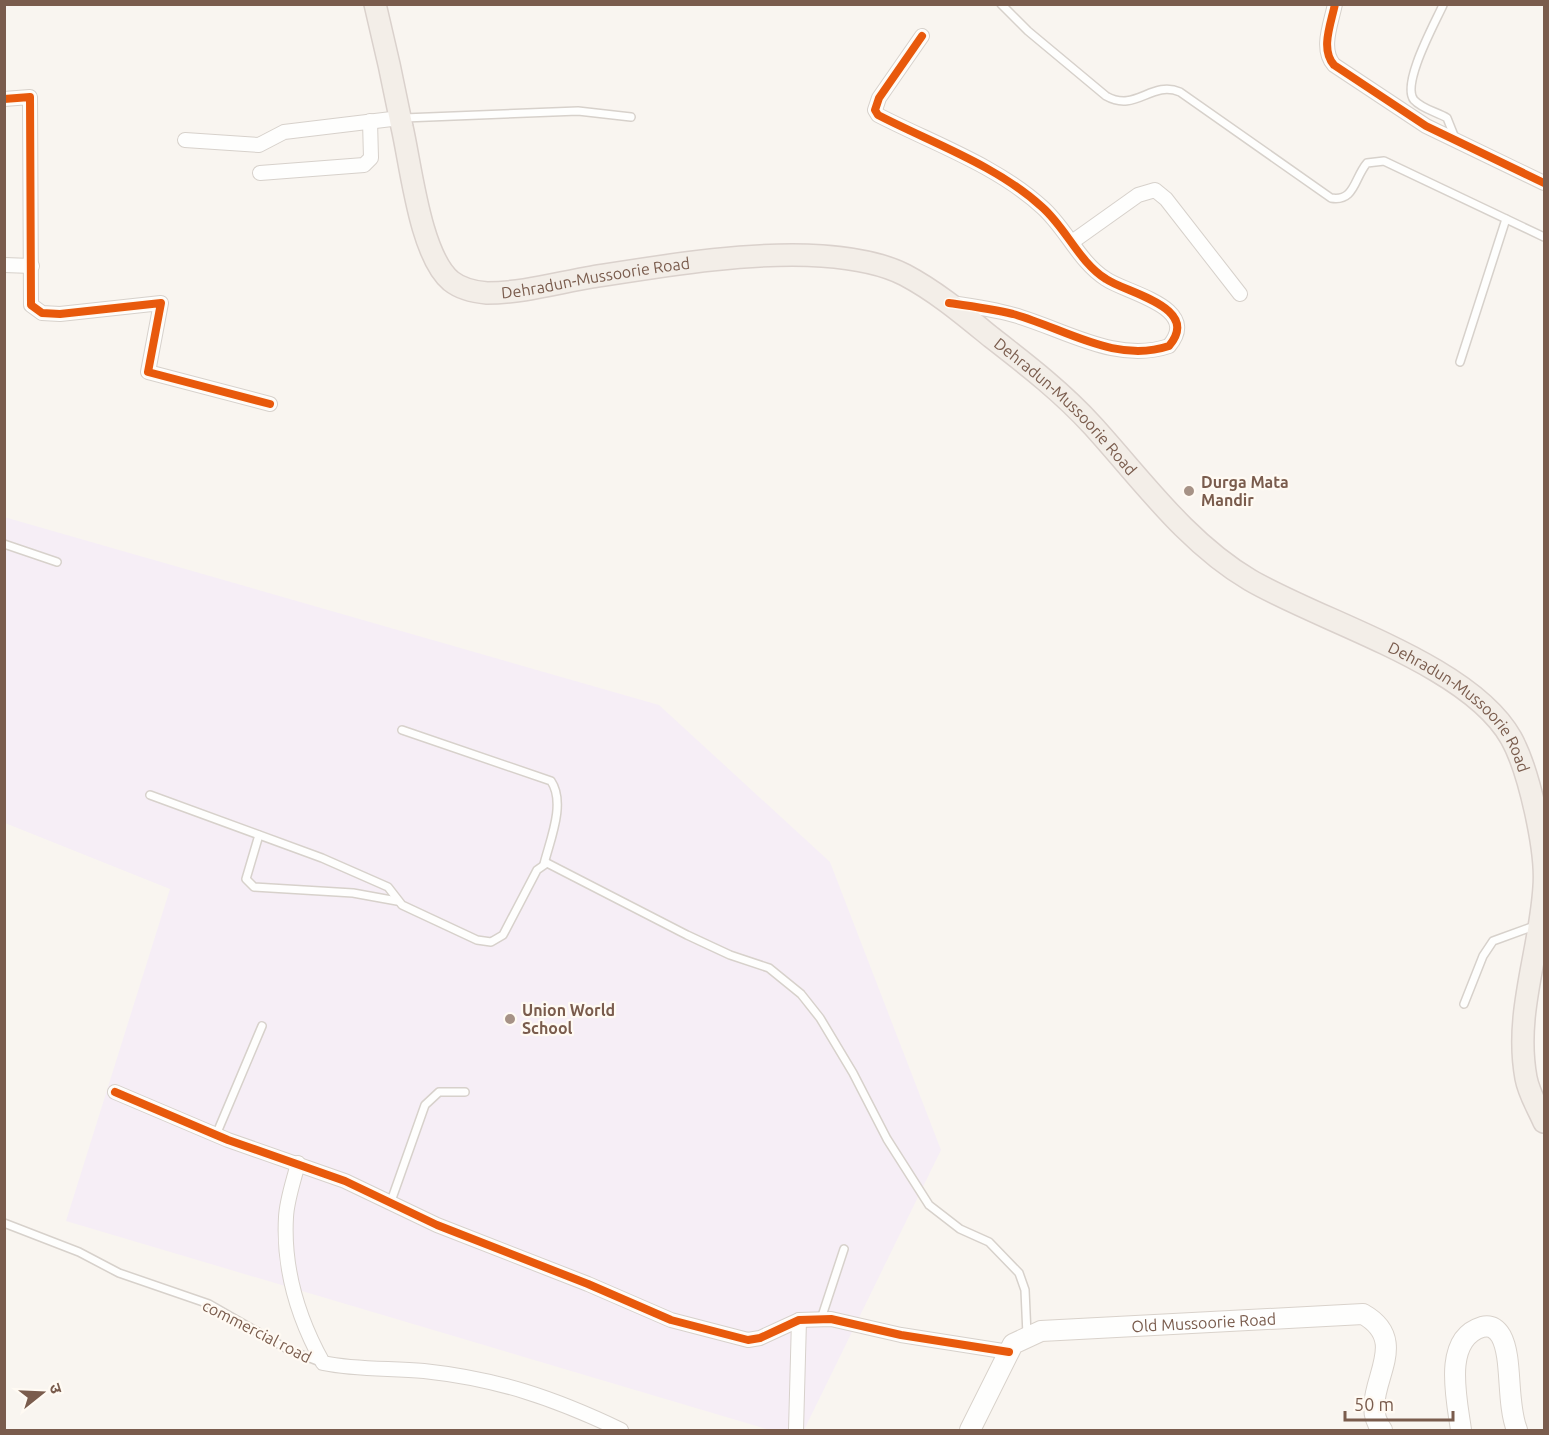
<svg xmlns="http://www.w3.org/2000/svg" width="1549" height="1435" font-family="Ubuntu,'Noto Sans Devanagari',sans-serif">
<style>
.education{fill:#f6eef6}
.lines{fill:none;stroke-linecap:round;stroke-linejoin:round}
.service-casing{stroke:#d7d1cb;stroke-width:10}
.minor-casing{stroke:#d7d1cb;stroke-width:16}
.secondary-casing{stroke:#d9d2cb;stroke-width:22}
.primary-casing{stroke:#dad1cc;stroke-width:24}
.service{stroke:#fefefd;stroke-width:7}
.minor{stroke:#fefefd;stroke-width:14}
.secondary{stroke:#fefefd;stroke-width:20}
.primary{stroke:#f3eee8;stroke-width:21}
.cycleway-casing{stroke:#fffaf3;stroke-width:11}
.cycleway{stroke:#e8590c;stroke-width:8}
.poi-dot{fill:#a69286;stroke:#fffaf3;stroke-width:2}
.labels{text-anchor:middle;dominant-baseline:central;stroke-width:4.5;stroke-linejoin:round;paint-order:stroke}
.street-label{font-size:16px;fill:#7a5c4d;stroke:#fffaf3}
.poi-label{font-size:16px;font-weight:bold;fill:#7a5c4d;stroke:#fffaf3;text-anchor:start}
</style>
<rect width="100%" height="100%" fill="#f9f5f0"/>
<path class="education" d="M 4,517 L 659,705 L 830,862 L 941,1150 L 804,1430 L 770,1430 L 66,1221 L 170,889 L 5,823 Z"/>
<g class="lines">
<defs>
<g id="service">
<path d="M 1001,4 L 1028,31 L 1106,96 C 1136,113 1151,80 1180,92 L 1331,198 C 1355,202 1354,178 1367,163 L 1384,161 L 1544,237"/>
<path d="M 1443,5 C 1435,23 1401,84 1414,100 C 1422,109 1437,112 1447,118 L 1455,138"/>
<path d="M 404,118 L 578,111 L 631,117"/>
<path d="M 1460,362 L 1506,219"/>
<path d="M 4,544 L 57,562"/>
<path d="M 402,730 L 551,781 C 566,803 550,840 544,864"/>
<path d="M 150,795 L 322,858 L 388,887 L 402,905 L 477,940 L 491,942 L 503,935 L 537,870 L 547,863 L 687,935 L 730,955 L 769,968 L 801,994 L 820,1018 L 853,1073 L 887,1139 L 929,1205 L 960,1229 L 989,1242 L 1019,1273 L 1025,1290 L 1027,1335"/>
<path d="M 259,835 L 246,879 L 254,887 L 353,893 L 397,901"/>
<path d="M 1464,1004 L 1483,956 L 1493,941 L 1537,925"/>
<path d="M 216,1135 L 262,1026"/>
<path d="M 390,1204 L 425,1105 L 439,1092 L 465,1092"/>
<path d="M 4,1223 L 79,1252 L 119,1273 L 209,1304 L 289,1350 L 323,1363"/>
<path d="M 821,1319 L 844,1249"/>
</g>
<g id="minor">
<path d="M 1335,4 C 1331,24 1320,49 1334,65 L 1426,126 L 1544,183"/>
<path d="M 922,36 L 879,98 L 875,110 L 878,115 C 932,143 996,165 1042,207 C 1066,228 1079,262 1106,279 C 1126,293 1202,307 1169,346 C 1116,364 1064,329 1014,315 C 993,309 972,306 951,303"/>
<path d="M 4,99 L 30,97 L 31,305 L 42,313 L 60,314 L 161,303 L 148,372 L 270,404"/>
<path d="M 185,140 L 259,145 L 284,132 L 400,118"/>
<path d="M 260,173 L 364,165 L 371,158 L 370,121"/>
<path d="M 1072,242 L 1138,195 L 1155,190 L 1166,199 L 1240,294"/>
<path d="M 4,265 L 32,266"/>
<path d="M 115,1092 L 228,1140 L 345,1181 L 437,1225 L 588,1284 L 671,1320 L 748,1340 L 760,1338 L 799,1320 L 831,1319 L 901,1335 L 1009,1352"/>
<path d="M 298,1163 C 294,1180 287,1199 286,1217 C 283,1269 298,1318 323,1363 C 356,1370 390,1368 424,1371 C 498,1379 554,1398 621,1430"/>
<path d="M 796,1430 L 799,1320"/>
</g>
<g id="secondary">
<path id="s1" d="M 970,1430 L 1013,1344 L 1041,1331 L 1363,1314 C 1418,1345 1353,1393 1382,1430"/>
<path d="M 1461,1430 C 1457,1400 1442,1339 1482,1327 C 1490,1325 1496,1328 1501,1336 C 1513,1358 1506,1402 1517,1430"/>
</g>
<g id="primary">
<path id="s2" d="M 375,4 C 385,45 394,86 402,127 C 411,166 420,255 451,281 C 461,289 475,292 487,293 C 522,293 557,283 592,277 C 662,266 751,251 822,256 C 850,258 880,262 905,275 C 937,292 964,315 991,337 C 1027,365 1062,392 1093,426 C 1142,480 1187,543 1250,580 C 1324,623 1469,664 1511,738 C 1529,770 1547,851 1544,887 C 1540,952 1514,1013 1526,1078 C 1529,1094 1538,1108 1544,1122"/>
</g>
</defs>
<use href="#service" class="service-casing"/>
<use href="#minor" class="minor-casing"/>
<use href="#secondary" class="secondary-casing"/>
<use href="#primary" class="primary-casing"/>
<use href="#service" class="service"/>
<use href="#minor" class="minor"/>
<use href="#secondary" class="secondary"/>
<use href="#primary" class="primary"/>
<defs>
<g id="cycleway">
<path d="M 1335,4 C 1331,24 1320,49 1334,65 L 1426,126 L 1544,183"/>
<path d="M 922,36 L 879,98 L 875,110 L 878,115 C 932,143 996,165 1042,207 C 1066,228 1079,262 1106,279 C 1126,293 1202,307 1169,346 C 1115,364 1064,328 1013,314 C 992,309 970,306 949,303"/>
<path d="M 4,99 L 30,97 L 31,305 L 42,313 L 60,314 L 161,303 L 148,372 L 270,404"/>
<path d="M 115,1092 L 228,1140 L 345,1181 L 437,1225 L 588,1284 L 671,1320 L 748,1340 L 760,1338 L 799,1320 L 831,1319 L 901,1335 L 1009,1352"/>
</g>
</defs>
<use href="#cycleway" class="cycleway-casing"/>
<use href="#cycleway" class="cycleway"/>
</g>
<g class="poi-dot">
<circle cx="1189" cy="491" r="6"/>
<circle cx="510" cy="1019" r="6"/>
</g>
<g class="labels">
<g class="street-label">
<text stroke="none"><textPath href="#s2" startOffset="438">Dehradun-Mussoorie Road</textPath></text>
<text stroke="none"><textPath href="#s2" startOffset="960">Dehradun-Mussoorie Road</textPath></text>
<text stroke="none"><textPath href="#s2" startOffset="1464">Dehradun-Mussoorie Road</textPath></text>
<text stroke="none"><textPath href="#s1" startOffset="290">Old Mussoorie Road</textPath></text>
<text transform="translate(257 1331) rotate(27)">commercial road</text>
</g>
<g class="poi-label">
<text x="1201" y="482">Durga Mata<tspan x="1201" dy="18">Mandir</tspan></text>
<text x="522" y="1010">Union World<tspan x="522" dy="18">School</tspan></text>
</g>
</g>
<rect width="1549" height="1435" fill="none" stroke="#7a5c4d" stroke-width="12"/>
<g transform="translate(42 1393) rotate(72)" stroke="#fffaf3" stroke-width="4.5" paint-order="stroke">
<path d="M0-4.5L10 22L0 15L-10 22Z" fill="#7a5c4d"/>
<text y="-9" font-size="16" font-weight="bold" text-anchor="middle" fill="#7a5c4d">उ</text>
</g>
<path d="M1345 1411v9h108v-9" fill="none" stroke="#7a5c4d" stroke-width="3"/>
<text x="1354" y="1411" font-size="18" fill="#7a5c4d" stroke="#fffaf3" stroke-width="4.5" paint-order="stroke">50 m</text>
</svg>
